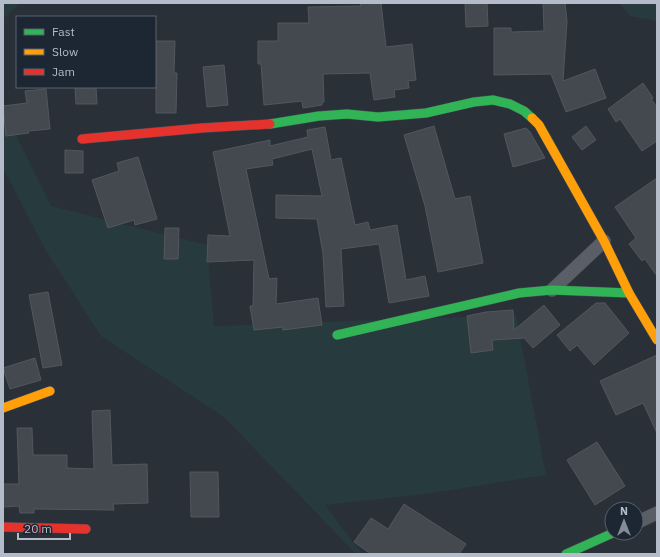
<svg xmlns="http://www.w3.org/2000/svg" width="660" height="557" font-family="'IBM Plex Sans',sans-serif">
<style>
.green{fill:#273a3e}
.building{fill:#444950;stroke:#52575f}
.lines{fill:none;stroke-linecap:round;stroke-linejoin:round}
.street-casing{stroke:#484c53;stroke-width:14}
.fast-casing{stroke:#484c53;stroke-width:10}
.slow-casing{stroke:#484c53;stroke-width:10}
.jam-casing{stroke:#484c53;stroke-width:10}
.street{stroke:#5a5e66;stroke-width:13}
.fast{stroke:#30b455;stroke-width:9}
.slow{stroke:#ff9f0a;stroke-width:9}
.jam{stroke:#e5322d;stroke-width:9}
</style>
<rect width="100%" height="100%" fill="#2a3038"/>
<g class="green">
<path d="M 3,3 L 20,3 L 3,19 Z"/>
<path d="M 619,3 L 657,3 L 657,21 L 630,16 Z"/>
<path d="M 3,109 L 51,206 L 207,245 L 214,326 L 516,315 L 546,475 L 426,494 L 325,505 L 362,554 L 356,554 L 224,417 L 101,336 L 45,249 L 3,168 Z"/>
</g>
<g class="building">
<path d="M 360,3 L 381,3 L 386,47 L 412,44 L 416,80 L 408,81 L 409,88 L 394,90 L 395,97 L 374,100 L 370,73 L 323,74 L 324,102 L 322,102 L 322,105 L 303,108 L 302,101 L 264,105 L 261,64 L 258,64 L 258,41 L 278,41 L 278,23 L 309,23 L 308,7 L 361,6 Z"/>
<path d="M 465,3 L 487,3 L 488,26 L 466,27 Z"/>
<path d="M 543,3 L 565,3 L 567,21 L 563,81 L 595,69 L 606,98 L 566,112 L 551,74 L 494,75 L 494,28 L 511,28 L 511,32 L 544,31 Z"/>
<path d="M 156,41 L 175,41 L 174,73 L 177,73 L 176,113 L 156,113 Z"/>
<path d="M 224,65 L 228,105 L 207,107 L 203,67 Z"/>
<path d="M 643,83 L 653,98 L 651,99 L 657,107 L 657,141 L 642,151 L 620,119 L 616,122 L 608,109 Z"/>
<path d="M 75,87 L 96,87 L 97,104 L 76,104 Z"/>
<path d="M 46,89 L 50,129 L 28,131 L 29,133 L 6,136 L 3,106 L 27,103 L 25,91 Z"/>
<path d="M 434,126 L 455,199 L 470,196 L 483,263 L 438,272 L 425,206 L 404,135 Z"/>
<path d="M 586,126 L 596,140 L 582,150 L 572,137 Z"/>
<path d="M 325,127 L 331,160 L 341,158 L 355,225 L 368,222 L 370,230 L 397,225 L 406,280 L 425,276 L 429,296 L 389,303 L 379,244 L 341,249 L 344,306 L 326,307 L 323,254 L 317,219 L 276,218 L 276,195 L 322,196 L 312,149 L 272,159 L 273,165 L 246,169 L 269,279 L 277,278 L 276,304 L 318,298 L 322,325 L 283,330 L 283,327 L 254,330 L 250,306 L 253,306 L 254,260 L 207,262 L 208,235 L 230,236 L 213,152 L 270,140 L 270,146 L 308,137 L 307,130 Z"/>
<path d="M 526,128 L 530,132 L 545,158 L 513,167 L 504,134 Z"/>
<path d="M 65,150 L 83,151 L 83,173 L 65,173 Z"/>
<path d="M 138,157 L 157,219 L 135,225 L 134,220 L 108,228 L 92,180 L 119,171 L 117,163 Z"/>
<path d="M 657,178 L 657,276 L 645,259 L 642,261 L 629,244 L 636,238 L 615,207 Z"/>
<path d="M 165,228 L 179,228 L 178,259 L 164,259 Z"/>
<path d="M 48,292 L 62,365 L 43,368 L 29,295 Z"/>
<path d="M 596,303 L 605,303 L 629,333 L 594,365 L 577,345 L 570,351 L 557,335 Z"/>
<path d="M 544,305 L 560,325 L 533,348 L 524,338 L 492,340 L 493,350 L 471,353 L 467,316 L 486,312 L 513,310 L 514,330 Z"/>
<path d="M 657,355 L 657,433 L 643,403 L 616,415 L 600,381 Z"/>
<path d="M 35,358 L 41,380 L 10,389 L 3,368 Z"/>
<path d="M 110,410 L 112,465 L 147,464 L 148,503 L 113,504 L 114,510 L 34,509 L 34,513 L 20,513 L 19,506 L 3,507 L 3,484 L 19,484 L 17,428 L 32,428 L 33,455 L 67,455 L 67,468 L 94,469 L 92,411 Z"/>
<path d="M 597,442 L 625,486 L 595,505 L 567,460 Z"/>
<path d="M 190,472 L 218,472 L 219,517 L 191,517 Z"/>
<path d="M 404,504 L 466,544 L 459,554 L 371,554 L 354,542 L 371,518 L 388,529 Z"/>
</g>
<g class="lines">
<defs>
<g id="street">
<path d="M 552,290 L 604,241"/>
<path d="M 636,523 L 657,513"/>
</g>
<g id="fast">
<path d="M 270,124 L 319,116 L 347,114 L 378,117 L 426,113 L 474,102 L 493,100 L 510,104 L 524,111 L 532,118"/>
<path d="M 337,335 L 519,293 L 552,290 L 629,293"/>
<path d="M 566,554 L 613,533"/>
</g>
<g id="slow">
<path d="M 532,118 L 539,125 L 604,241 L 629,293 L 657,340"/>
<path d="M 3,408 L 50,391"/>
</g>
<g id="jam">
<path d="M 82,139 L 202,128 L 270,124"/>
<path d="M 3,527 L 86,529"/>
</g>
</defs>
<use href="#street" class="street-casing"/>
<use href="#fast" class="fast-casing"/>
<use href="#slow" class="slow-casing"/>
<use href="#jam" class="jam-casing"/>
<use href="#street" class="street"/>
<use href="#fast" class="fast"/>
<use href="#slow" class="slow"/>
<use href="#jam" class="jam"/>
</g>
<rect width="660" height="557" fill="none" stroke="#b4bcc9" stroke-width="8"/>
<rect x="16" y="16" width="140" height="72" fill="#1d2633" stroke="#59626f"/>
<rect x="24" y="29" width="20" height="6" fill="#30b455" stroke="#59626f"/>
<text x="52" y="36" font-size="12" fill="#b4bcc9">Fast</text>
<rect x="24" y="49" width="20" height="6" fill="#ff9f0a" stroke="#59626f"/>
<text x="52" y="56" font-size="12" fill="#b4bcc9">Slow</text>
<rect x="24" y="69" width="20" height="6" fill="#e5322d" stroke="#59626f"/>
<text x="52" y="76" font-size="12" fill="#b4bcc9">Jam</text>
<g transform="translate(624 521)"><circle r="19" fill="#1d2633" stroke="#59626f"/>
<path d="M0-3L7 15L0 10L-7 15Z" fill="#848b96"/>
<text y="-6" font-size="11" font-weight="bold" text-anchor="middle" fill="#b4bcc9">N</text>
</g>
<path d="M18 533v6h52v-6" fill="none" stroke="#b4bcc9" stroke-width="2"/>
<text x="24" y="533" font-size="12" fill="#b4bcc9" stroke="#1d2633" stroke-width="3" paint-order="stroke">20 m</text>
</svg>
